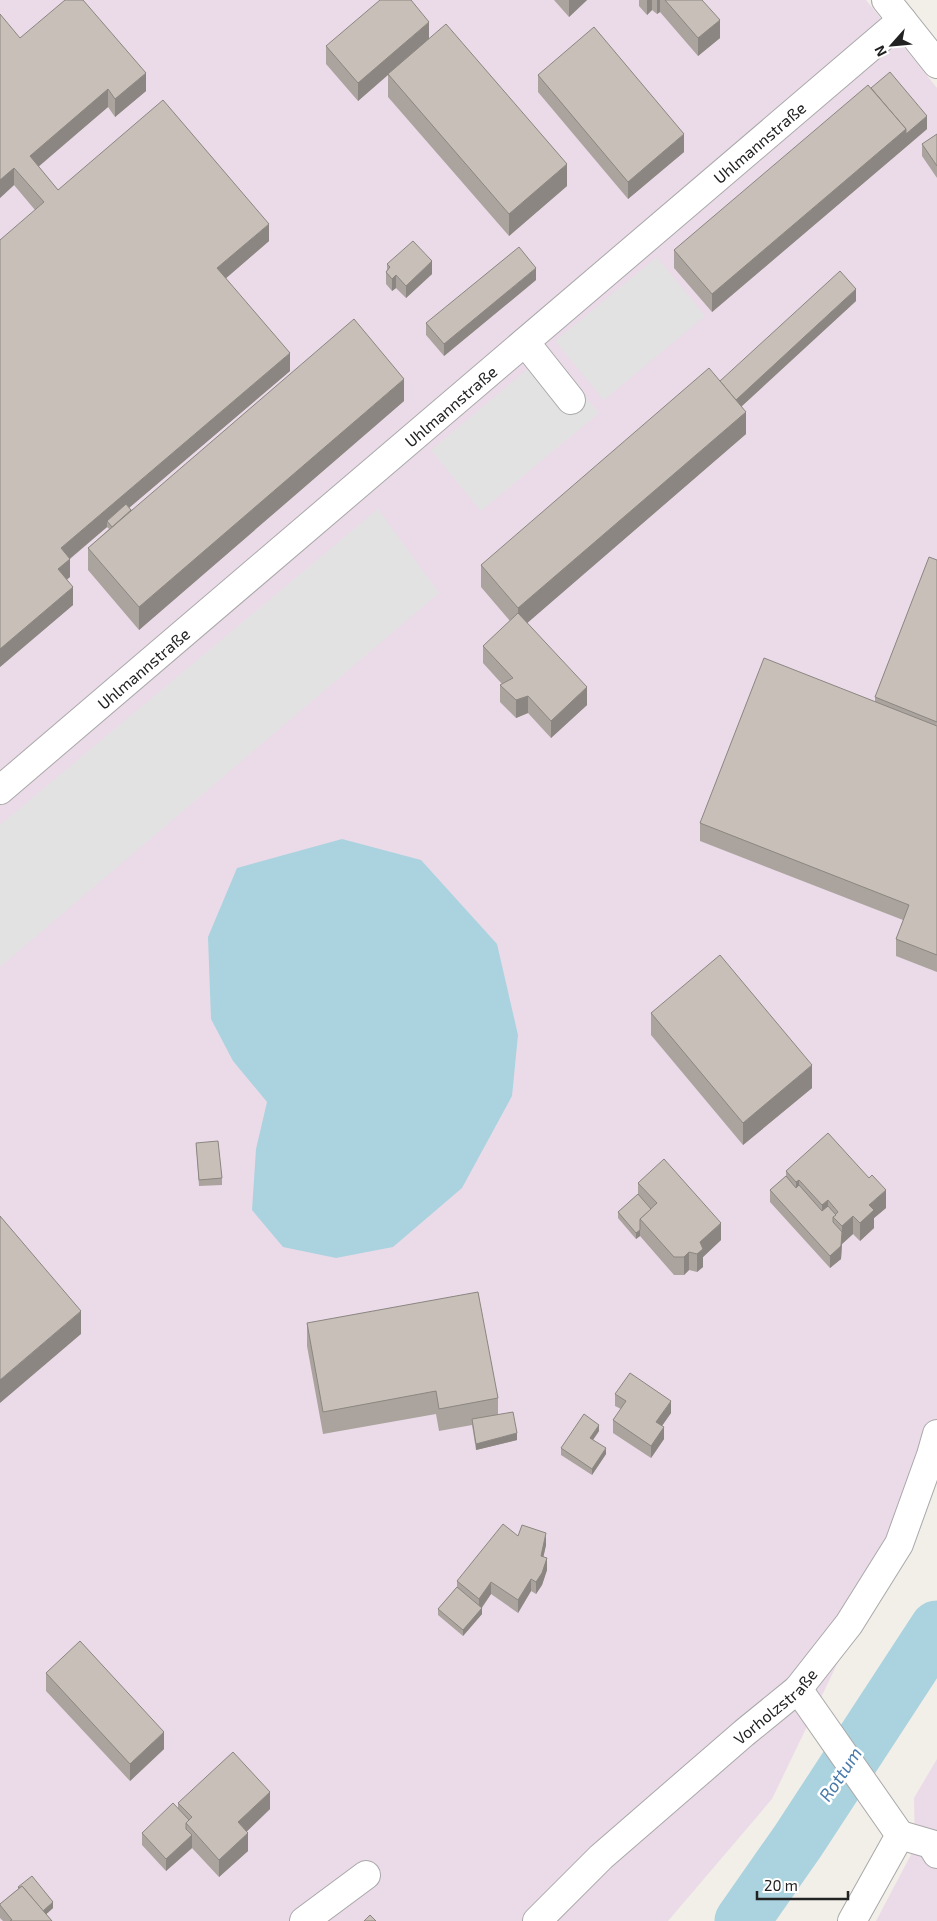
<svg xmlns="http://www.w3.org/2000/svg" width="937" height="1921" font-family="'Exo 2',sans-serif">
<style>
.industrial{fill:#ebdbe8}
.parking{fill:#e2e2e2}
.water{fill:#aad3df}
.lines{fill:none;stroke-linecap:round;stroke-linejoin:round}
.river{stroke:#aad3df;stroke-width:55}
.minor-casing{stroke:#a9a9a9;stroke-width:30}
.minor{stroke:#fff;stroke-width:28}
.wall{fill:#aba49e}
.shaded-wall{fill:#8b8681}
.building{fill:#c7bfb8;stroke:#8b8681}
.labels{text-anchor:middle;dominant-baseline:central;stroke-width:5;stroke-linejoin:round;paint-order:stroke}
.street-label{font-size:16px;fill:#222;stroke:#fff}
.water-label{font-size:18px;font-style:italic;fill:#4a7aab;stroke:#fff}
</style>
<rect width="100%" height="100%" fill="#f2efe9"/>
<g class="industrial">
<path d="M 0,0 L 866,0 L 937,88 L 937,1457 L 772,1799 L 668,1921 L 0,1921 Z"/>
<path d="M 937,1759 L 937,1921 L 876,1921 L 915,1847 L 914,1798 Z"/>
</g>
<g class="parking">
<path d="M 657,257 L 705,316 L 604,400 L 555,341 Z"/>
<path d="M 548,352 L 599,413 L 481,511 L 431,450 Z"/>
<path d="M 378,509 L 439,593 L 0,967 L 0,825 Z"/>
</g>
<path class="water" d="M 342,839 L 421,860 L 497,944 L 518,1035 L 512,1096 L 462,1188 L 393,1247 L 336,1258 L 283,1247 L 252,1210 L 256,1149 L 267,1102 L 233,1061 L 211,1019 L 208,937 L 237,868 Z"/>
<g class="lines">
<path class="river" d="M 742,1921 L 798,1841 L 937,1628"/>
<defs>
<g id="minor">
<path d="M 886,0 L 937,64"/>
<path d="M 525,342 L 571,400"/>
<path id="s1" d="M 0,790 L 902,20"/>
<path d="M 798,1689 L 900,1835 L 852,1921"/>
<path d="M 900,1835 L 931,1844 L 937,1854"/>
<path d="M 304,1921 L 366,1875"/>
<path id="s2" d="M 537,1921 L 601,1857 L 744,1733 L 798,1689 L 849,1624 L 899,1544 L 931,1455 L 937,1434"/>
</g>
</defs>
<use href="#minor" class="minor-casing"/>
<use href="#minor" class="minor"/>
</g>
<g class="wall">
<path d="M 554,0 L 587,0 L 569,17 Z"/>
<path d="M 639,0 L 702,0 L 720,38 L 698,56 L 660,12 L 657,14 L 652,10 L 647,15 L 639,6 Z"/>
<path d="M 20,38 L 146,91 L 115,117 L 108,107 L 38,166 L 58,190 L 269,241 L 226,278 L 290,371 L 129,508 L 131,510 L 404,401 L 139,630 L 88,570 L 88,548 L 109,529 L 107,527 L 70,559 L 70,577 L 67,579 L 73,605 L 0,667 L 35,210 L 14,185 L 0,198 Z"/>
<path d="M 429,38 L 567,186 L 509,236 L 388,97 L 388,75 L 358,101 L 326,64 L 326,46 Z"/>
<path d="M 538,75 L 684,152 L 628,199 L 538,92 Z"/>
<path d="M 871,88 L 927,129 L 712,312 L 674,268 L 674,250 Z"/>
<path d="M 937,134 L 937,178 L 922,156 L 922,144 Z"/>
<path d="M 387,264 L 432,274 L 406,298 L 396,288 L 392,291 L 386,284 L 386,272 L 387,270 Z"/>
<path d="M 536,280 L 444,356 L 426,335 L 426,323 Z"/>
<path d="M 856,301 L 742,406 L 746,434 L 527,623 L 587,705 L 551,738 L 528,713 L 516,718 L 500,702 L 500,685 L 502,684 L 483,663 L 483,646 L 510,621 L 481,587 L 481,565 L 720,381 Z"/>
<path d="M 937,560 L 937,972 L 896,956 L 896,939 L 903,920 L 700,841 L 700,823 L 875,702 L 875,697 Z"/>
<path d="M 651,1013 L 812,1088 L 743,1145 L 651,1035 Z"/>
<path d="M 196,1143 L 222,1178 L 222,1185 L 199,1186 Z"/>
<path d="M 786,1171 L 886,1208 L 874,1218 L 874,1228 L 860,1241 L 853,1234 L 842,1244 L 841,1259 L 830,1268 L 770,1202 L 770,1190 L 786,1176 Z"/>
<path d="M 638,1183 L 721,1240 L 703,1257 L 703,1267 L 697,1272 L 689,1270 L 684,1275 L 674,1275 L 640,1236 L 636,1239 L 618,1218 L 618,1212 L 638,1194 Z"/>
<path d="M 307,1323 L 498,1398 L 498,1414 L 517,1440 L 476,1450 L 472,1425 L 439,1431 L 436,1414 L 323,1434 L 307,1346 Z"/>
<path d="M 615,1394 L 671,1413 L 662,1426 L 664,1439 L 651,1458 L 613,1433 L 613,1420 L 621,1409 L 615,1406 Z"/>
<path d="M 599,1431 L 593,1440 L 606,1454 L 592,1475 L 561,1455 L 561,1448 Z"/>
<path d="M 518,1536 L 546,1545 L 543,1557 L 547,1570 L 542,1585 L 536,1594 L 531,1591 L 518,1613 L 491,1594 L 482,1608 L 482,1614 L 463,1636 L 438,1615 L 438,1609 L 457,1587 L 457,1581 Z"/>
<path d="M 46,1673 L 164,1749 L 130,1781 L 46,1691 Z"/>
<path d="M 178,1803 L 270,1809 L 247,1831 L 248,1851 L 219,1877 L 192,1848 L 166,1871 L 142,1845 L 142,1833 L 178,1808 Z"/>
<path d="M 18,1887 L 53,1908 L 46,1914 L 52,1921 L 3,1921 L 0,1918 L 0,1904 L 18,1889 Z"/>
</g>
<g class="shaded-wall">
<path d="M 569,0 L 587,0 L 569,17 Z"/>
<path d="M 647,0 L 652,0 L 652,10 L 647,15 Z"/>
<path d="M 657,0 L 660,0 L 660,12 L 657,14 Z"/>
<path d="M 720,20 L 720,38 L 698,56 L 698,38 Z"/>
<path d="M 429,22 L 429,39 L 358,101 L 358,83 Z"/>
<path d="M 146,73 L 146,91 L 115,117 L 115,99 Z"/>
<path d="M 108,89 L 108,107 L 30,174 L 30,156 Z"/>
<path d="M 927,116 L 927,129 L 906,147 L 906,134 Z"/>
<path d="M 906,129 L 906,147 L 712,312 L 712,294 Z"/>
<path d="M 684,134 L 684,152 L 628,199 L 628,182 Z"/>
<path d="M 567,164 L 567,186 L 509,236 L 509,214 Z"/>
<path d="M 14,168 L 14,185 L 0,198 L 0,180 Z"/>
<path d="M 269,224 L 269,241 L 217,286 L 217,268 Z"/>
<path d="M 432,261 L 432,274 L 406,298 L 406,286 Z"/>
<path d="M 536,268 L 536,280 L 444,356 L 444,344 Z"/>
<path d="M 396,275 L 396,288 L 392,291 L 392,279 Z"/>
<path d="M 856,289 L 856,301 L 731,416 L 731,404 Z"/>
<path d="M 290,353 L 290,371 L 110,524 L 107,521 L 107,527 L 61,566 L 61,548 Z"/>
<path d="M 404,379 L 404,401 L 139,630 L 139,607 Z"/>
<path d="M 746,412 L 746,434 L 518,631 L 518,608 Z"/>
<path d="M 70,559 L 70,577 L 58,587 L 58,569 Z"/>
<path d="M 73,587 L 73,605 L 0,667 L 0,649 Z"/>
<path d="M 587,687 L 587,705 L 551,738 L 551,721 Z"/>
<path d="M 528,696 L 528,713 L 516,718 L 516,700 Z"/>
<path d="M 812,1065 L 812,1088 L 743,1145 L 743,1123 Z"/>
<path d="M 799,1180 L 799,1197 L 796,1200 L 796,1182 Z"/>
<path d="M 886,1190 L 886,1208 L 874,1218 L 874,1228 L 860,1241 L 860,1223 L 869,1205 Z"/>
<path d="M 828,1200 L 828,1218 L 822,1223 L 822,1205 Z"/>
<path d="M 853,1216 L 853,1234 L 842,1244 L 841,1259 L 830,1268 L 830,1256 L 842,1232 L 842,1226 Z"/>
<path d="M 721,1223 L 721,1240 L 703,1257 L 703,1267 L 697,1272 L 697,1254 L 700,1242 Z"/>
<path d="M 640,1230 L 640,1236 L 636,1239 L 636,1233 Z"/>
<path d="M 689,1252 L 689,1270 L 684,1275 L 684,1257 Z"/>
<path d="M 81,1311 L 81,1334 L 0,1403 L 0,1380 Z"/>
<path d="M 671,1401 L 671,1413 L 656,1434 L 656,1422 Z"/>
<path d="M 599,1425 L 599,1431 L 590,1444 L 590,1438 Z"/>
<path d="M 664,1427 L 664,1439 L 651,1458 L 651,1446 Z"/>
<path d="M 517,1433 L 517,1440 L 476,1450 L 476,1444 Z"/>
<path d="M 606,1448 L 606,1454 L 592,1475 L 592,1469 Z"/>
<path d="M 546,1533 L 546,1545 L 541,1568 L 541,1556 Z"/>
<path d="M 547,1558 L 547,1570 L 542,1585 L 536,1594 L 536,1582 Z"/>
<path d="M 531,1579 L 531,1591 L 518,1613 L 518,1600 Z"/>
<path d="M 491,1582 L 491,1594 L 479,1611 L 482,1608 L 482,1614 L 463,1636 L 463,1630 L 479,1611 L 479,1599 Z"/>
<path d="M 164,1732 L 164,1749 L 130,1781 L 130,1764 Z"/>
<path d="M 270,1792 L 270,1809 L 238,1840 L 238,1822 Z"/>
<path d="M 248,1833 L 248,1851 L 219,1877 L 219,1860 Z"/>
<path d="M 192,1835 L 192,1848 L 166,1871 L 166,1859 Z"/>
<path d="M 53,1902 L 53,1908 L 40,1920 L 40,1913 Z"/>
</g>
<g class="building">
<path d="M 65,0 L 83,0 L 146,73 L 115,99 L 108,89 L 30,156 L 58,190 L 163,100 L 269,224 L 217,268 L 290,353 L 61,548 L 70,559 L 58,569 L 73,587 L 0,649 L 0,240 L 44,202 L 14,168 L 0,180 L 0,14 L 20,38 Z"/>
<path d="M 380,0 L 411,0 L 429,22 L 358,83 L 326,46 Z"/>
<path d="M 665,0 L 702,0 L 720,20 L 698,38 Z"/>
<path d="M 446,24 L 567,164 L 509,214 L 388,74 Z"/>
<path d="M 594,27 L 684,134 L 628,182 L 538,75 Z"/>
<path d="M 890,72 L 927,116 L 906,134 L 906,129 L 871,88 Z"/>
<path d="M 868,85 L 906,129 L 712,294 L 674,250 Z"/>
<path d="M 937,134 L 937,166 L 922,144 Z"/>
<path d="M 413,241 L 432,261 L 406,286 L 396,275 L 392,279 L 386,272 L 390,267 L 387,264 Z"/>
<path d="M 519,247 L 536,268 L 444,344 L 426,323 Z"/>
<path d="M 840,271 L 856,289 L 736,400 L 720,381 Z"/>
<path d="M 354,319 L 404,379 L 139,607 L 88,548 Z"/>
<path d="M 709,368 L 746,412 L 518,608 L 481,565 Z"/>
<path d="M 126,504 L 131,510 L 112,527 L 107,521 Z"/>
<path d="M 929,557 L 937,560 L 937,722 L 875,697 Z"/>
<path d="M 518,613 L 587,687 L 551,721 L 528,696 L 516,700 L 500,685 L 513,678 L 483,646 Z"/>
<path d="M 764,658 L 937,726 L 937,955 L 896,939 L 909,905 L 700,823 Z"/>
<path d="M 720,955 L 812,1065 L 743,1123 L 651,1013 Z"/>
<path d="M 828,1133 L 869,1178 L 872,1175 L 886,1190 L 869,1205 L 874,1210 L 860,1223 L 853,1216 L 842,1226 L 833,1217 L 838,1212 L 828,1200 L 822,1205 L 799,1180 L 796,1182 L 786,1171 Z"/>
<path d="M 218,1141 L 222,1178 L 199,1180 L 196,1143 Z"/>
<path d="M 664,1159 L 721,1223 L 700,1242 L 703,1249 L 697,1254 L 689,1252 L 684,1257 L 674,1257 L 640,1219 L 657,1203 L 638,1183 Z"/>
<path d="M 786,1176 L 796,1188 L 799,1185 L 822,1211 L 828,1206 L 836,1215 L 833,1217 L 833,1222 L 842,1232 L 841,1246 L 830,1256 L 770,1190 Z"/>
<path d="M 638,1194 L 651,1209 L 640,1219 L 640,1230 L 636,1233 L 618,1212 Z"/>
<path d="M 0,1216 L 81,1311 L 0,1380 Z"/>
<path d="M 478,1292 L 498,1398 L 439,1409 L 436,1391 L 323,1412 L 307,1323 Z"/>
<path d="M 630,1373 L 671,1401 L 656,1422 L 664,1427 L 651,1446 L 613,1420 L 626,1401 L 615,1394 Z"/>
<path d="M 513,1412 L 517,1433 L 476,1444 L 472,1419 Z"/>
<path d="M 584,1414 L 599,1425 L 590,1438 L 606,1448 L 592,1469 L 561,1448 Z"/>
<path d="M 503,1524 L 518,1536 L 522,1525 L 546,1533 L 541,1556 L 547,1558 L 542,1573 L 536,1582 L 531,1579 L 518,1600 L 491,1582 L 479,1599 L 457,1581 Z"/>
<path d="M 457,1587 L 482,1608 L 463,1630 L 438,1609 Z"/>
<path d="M 80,1641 L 164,1732 L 130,1764 L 46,1673 Z"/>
<path d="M 233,1752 L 270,1792 L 238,1822 L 248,1833 L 219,1860 L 186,1823 L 192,1817 L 178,1803 Z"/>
<path d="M 173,1803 L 189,1820 L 186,1823 L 186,1829 L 192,1835 L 166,1859 L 142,1833 Z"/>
<path d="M 32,1876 L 53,1902 L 43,1911 L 22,1886 L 19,1888 L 18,1887 Z"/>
<path d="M 22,1886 L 52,1921 L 10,1921 L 12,1920 L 0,1905 L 0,1904 Z"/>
<path d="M 370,1915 L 376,1921 L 364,1921 Z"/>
</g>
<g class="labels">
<g class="street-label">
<text stroke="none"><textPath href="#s1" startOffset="998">Uhlmannstraße</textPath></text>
<text stroke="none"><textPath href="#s1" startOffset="592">Uhlmannstraße</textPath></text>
<text stroke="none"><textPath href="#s1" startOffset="188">Uhlmannstraße</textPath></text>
<text stroke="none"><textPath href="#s2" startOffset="321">Vorholzstraße</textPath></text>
</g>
<g class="water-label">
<text transform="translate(840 1774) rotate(-56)">Rottum</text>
</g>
</g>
<g transform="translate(892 45) rotate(243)" stroke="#ffffff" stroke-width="4" paint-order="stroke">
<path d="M0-4L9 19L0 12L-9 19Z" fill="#222222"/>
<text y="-8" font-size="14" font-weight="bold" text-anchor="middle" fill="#222222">N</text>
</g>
<path d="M757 1891v8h91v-8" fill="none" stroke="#222222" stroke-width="2.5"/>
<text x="764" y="1891" font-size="15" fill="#222222" stroke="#ffffff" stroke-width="4" paint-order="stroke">20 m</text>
</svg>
